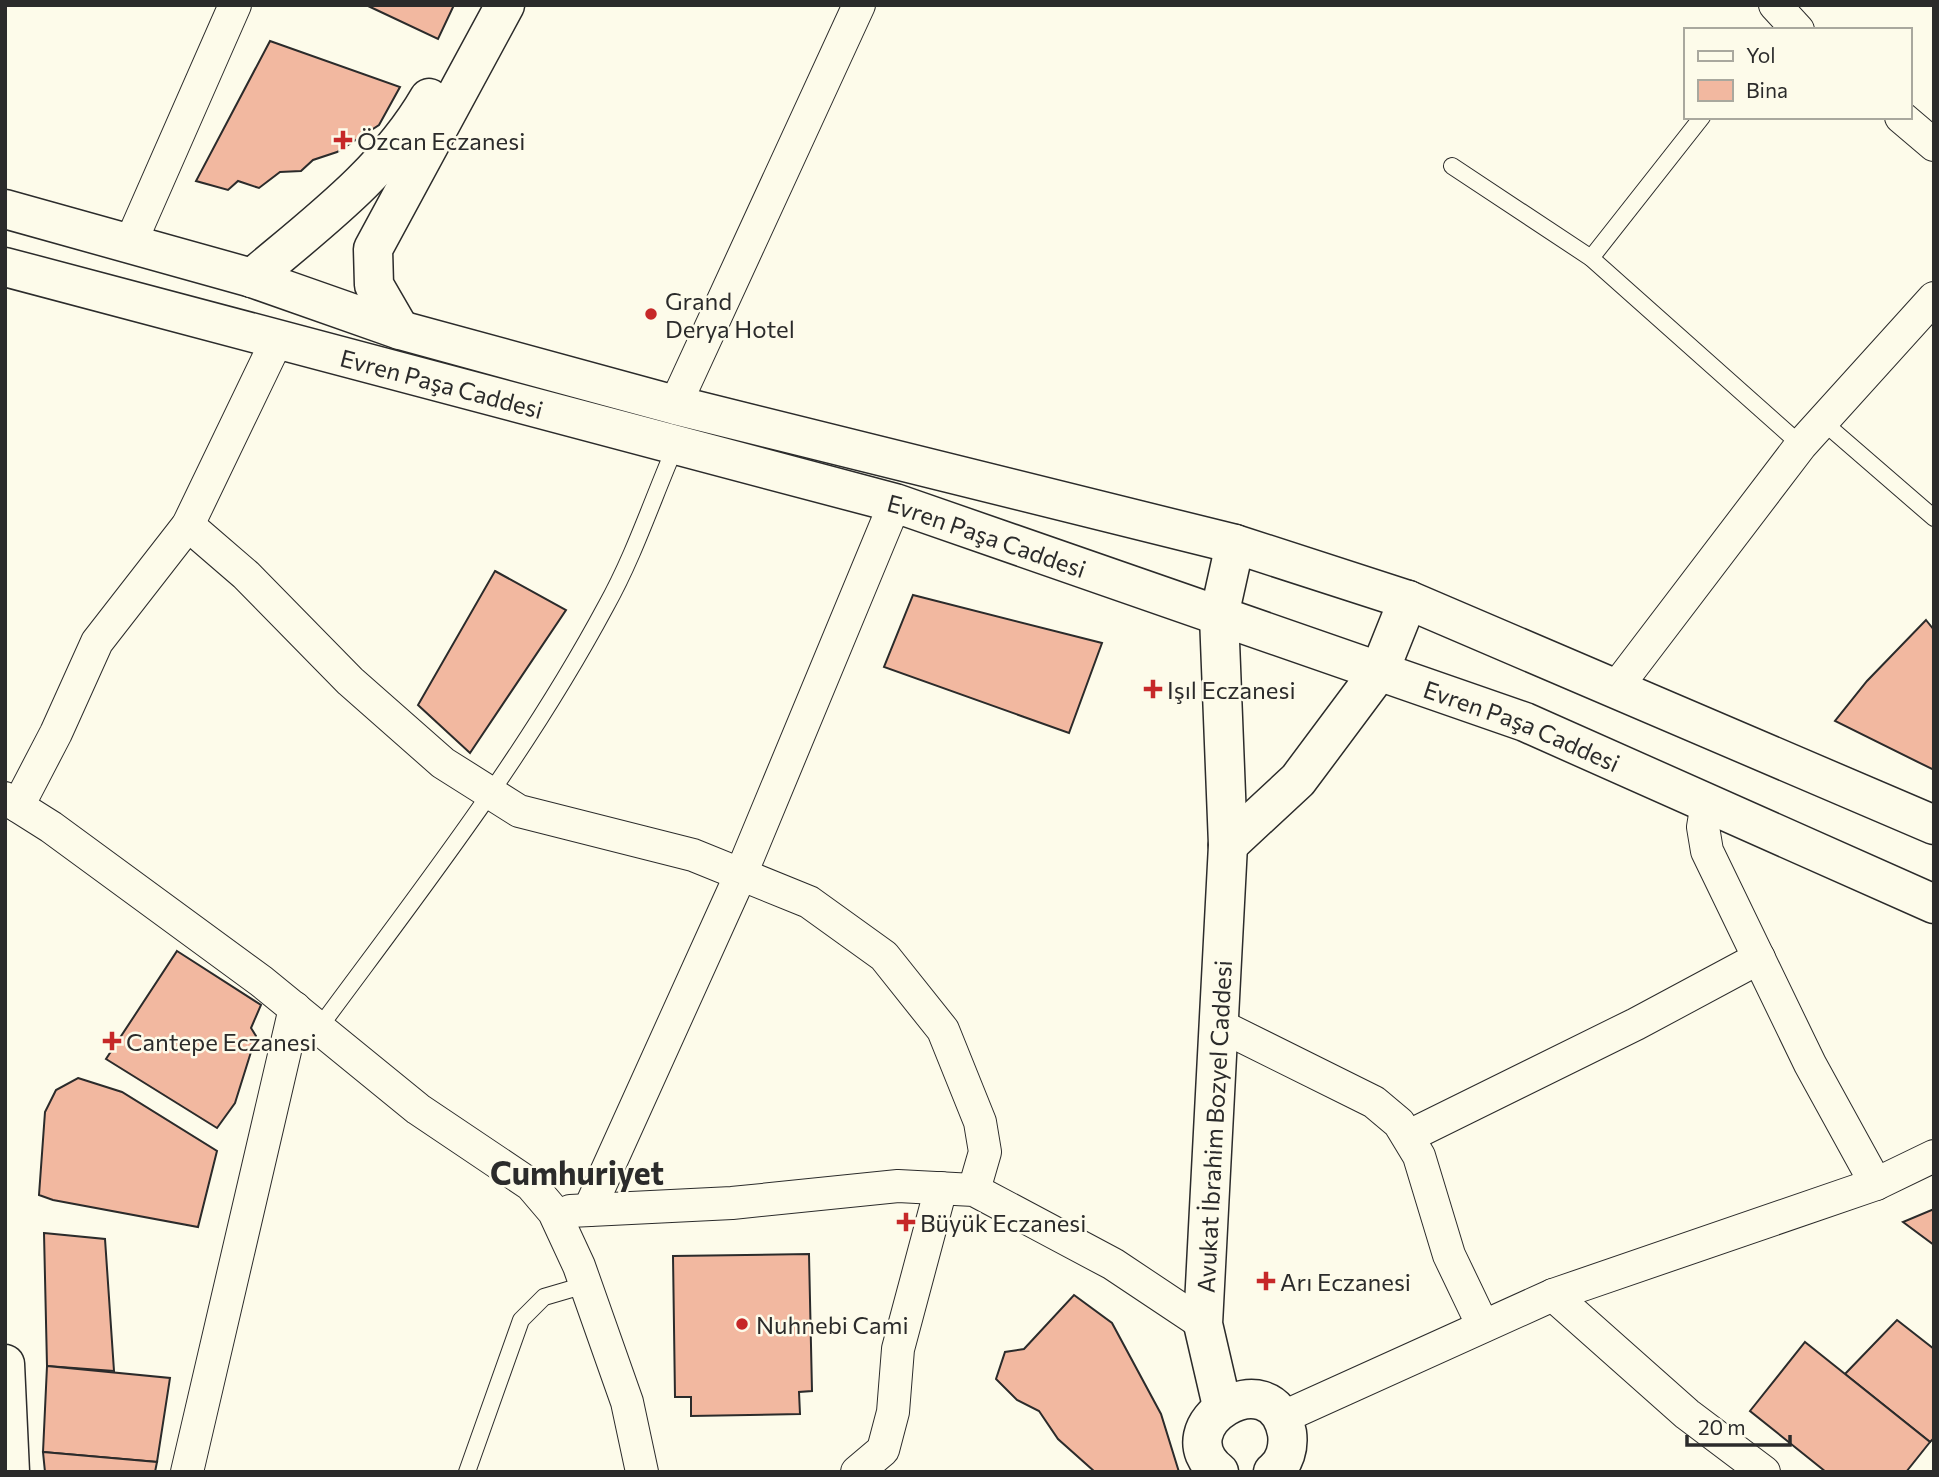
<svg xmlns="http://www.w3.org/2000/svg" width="1939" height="1477" font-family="Commissioner,sans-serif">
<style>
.building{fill:#f2b8a0;stroke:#2b2b2b;stroke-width:2}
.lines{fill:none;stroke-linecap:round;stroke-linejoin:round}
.service-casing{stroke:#2b2b2b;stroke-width:18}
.minor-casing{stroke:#2b2b2b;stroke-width:34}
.tertiary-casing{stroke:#2b2b2b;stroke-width:41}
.secondary-casing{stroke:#2b2b2b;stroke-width:41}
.trunk-casing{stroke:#2b2b2b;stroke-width:41}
.service{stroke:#fdfbea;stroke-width:16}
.minor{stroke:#fdfbea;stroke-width:32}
.tertiary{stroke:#fdfbea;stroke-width:38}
.secondary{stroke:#fdfbea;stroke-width:38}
.trunk{stroke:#fdfbea;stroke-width:38}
.poi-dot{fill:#c62828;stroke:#fdfbea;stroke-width:2.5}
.labels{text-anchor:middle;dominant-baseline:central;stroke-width:5;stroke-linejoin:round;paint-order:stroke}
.poi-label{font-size:24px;fill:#2b2b2b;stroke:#fdfbea;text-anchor:start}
.street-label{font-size:24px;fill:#2b2b2b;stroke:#fdfbea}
.district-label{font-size:32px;font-weight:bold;fill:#2b2b2b;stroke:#fdfbea}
</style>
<rect width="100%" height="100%" fill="#fdfbea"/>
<g class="building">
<path d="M 366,5 L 454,5 L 438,39 Z"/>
<path d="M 270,41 L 400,87 L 379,125 L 337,152 L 313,160 L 301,171 L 280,172 L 259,188 L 238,181 L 228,190 L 196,181 Z"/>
<path d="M 495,571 L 566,610 L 470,753 L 418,705 Z"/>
<path d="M 913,595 L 1102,643 L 1069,733 L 884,667 Z"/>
<path d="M 1926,620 L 1934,630 L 1934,770 L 1835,721 L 1867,681 Z"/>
<path d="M 177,951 L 261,1005 L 251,1028 L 256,1036 L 235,1103 L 217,1128 L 106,1059 Z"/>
<path d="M 78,1078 L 122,1092 L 217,1151 L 198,1227 L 53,1200 L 39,1195 L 45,1112 L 56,1090 Z"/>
<path d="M 1934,1209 L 1934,1245 L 1903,1222 Z"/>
<path d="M 44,1233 L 105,1239 L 114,1371 L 47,1366 Z"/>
<path d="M 809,1254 L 812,1391 L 799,1392 L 800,1414 L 691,1416 L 691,1397 L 675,1397 L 673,1256 Z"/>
<path d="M 1074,1295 L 1112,1323 L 1161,1414 L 1179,1472 L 1095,1472 L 1058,1439 L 1039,1411 L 1017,1400 L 996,1379 L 1005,1352 L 1024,1349 Z"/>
<path d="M 1897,1320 L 1934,1349 L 1934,1438 L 1930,1442 L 1845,1374 Z"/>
<path d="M 1805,1342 L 1930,1442 L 1906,1472 L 1826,1472 L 1750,1411 Z"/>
<path d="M 47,1366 L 170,1378 L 157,1462 L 43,1452 Z"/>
<path d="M 43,1452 L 157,1462 L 155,1472 L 45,1472 Z"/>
</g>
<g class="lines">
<defs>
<g id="service">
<path d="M 1452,166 L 1591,258 L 1801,445"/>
<path d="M 1591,258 L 1702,117"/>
<path d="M 1822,421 L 1934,518"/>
<path d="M 319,1028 C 420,891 525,757 606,606 C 634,556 653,498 676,445"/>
<path d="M 467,1472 L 521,1320 L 544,1297 L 585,1285"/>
</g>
<g id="minor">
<path d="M 1775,5 L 1798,30"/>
<path d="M 1901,117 L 1934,145"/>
<path d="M 130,244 L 235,5"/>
<path d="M 675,405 L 859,5"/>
<path d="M 188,525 L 246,575 L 350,681 L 443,763 L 519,811 L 693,855 L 809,902 L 884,956 L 943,1030 L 980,1122 L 985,1152 L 974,1190"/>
<path d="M 1616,688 L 1801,445 L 1934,298"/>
<path d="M 5,798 L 51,827 L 261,981 L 418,1109 L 531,1185 L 554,1212 L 579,1266 L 627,1402 L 642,1472"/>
<path d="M 1707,803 L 1703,827 L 1707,851 L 1810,1064 L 1876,1184"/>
<path d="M 18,806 L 56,733 L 97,642 L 188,525 L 277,340"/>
<path d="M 1219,1025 L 1374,1102 L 1399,1123 L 1419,1156 L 1449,1255 L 1483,1326"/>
<path d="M 1409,1136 L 1636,1024 L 1759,958"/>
<path d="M 589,1210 L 741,874 L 895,503"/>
<path d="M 570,1211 L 732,1203 L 898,1186 L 974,1190 L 1113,1264 L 1203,1324"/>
<path d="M 1553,1295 L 1687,1414 L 1764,1472"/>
<path d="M 1281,1418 L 1553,1295 L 1876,1184 L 1934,1156"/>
<path d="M 187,1472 L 295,1008"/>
<path d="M 857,1472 L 883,1450 L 893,1412 L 898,1349 L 941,1188"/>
</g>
<g id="tertiary">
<path d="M 252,278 C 317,223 386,172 429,98"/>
<path d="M 400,330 L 374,285 L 373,249 L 505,5"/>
<path id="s1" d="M 1222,1406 L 1203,1324 L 1228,845"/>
<path d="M 1219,1472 C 1161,1426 1272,1357 1287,1433 C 1289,1447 1285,1463 1273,1472"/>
</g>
<path id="secondary" d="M 5,1364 L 10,1472"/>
<g id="trunk">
<path d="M 5,209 L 252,278 L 400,330 L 675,405 L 1235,544 L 1408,600 L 1934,825"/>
<path id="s2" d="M 5,267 L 895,503 L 1525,722 L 1934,904"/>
<path d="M 1228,845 L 1298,780 L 1380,670 L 1408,600"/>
<path d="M 1228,845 L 1219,616 L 1235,544"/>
</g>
</defs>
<use href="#service" class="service-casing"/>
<use href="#minor" class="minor-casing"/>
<use href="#tertiary" class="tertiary-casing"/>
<use href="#secondary" class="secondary-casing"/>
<use href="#trunk" class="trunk-casing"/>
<use href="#service" class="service"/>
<use href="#minor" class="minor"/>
<use href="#tertiary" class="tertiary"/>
<use href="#secondary" class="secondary"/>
<use href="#trunk" class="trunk"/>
</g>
<g class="poi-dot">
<path d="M339.5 129.5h7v7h7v7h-7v7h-7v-7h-7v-7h7z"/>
<circle cx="651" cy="314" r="7"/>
<path d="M1149.5 678.5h7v7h7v7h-7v7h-7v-7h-7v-7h7z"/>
<path d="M108.5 1030.5h7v7h7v7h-7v7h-7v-7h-7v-7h7z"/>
<path d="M902.5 1211.5h7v7h7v7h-7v7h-7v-7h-7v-7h7z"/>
<path d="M1262.5 1270.5h7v7h7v7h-7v7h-7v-7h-7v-7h7z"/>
<circle cx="742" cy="1324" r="7"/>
</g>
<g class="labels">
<g class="poi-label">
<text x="357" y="140">Özcan Eczanesi</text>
<text x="665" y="300">Grand<tspan x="665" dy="28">Derya Hotel</tspan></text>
<text x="1167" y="689">Işıl Eczanesi</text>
<text x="126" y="1041">Cantepe Eczanesi</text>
<text x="920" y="1222">Büyük Eczanesi</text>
<text x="1280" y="1281">Arı Eczanesi</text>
<text x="756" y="1324">Nuhnebi Cami</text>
</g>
<g class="street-label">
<text stroke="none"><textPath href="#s2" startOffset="452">Evren Paşa Caddesi</textPath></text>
<text stroke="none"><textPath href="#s2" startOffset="1018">Evren Paşa Caddesi</textPath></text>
<text stroke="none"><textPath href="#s2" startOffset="1586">Evren Paşa Caddesi</textPath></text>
<text stroke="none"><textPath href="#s1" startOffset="282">Avukat İbrahim Bozyel Caddesi</textPath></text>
</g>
<g class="district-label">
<text x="577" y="1172">Cumhuriyet</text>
</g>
</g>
<rect width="1939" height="1477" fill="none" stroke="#2b2b2b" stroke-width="14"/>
<rect x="1684" y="28" width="228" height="91" fill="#fdfbea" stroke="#a9a89e" stroke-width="2"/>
<rect x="1698" y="51" width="35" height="10" fill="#fdfbea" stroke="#a9a89e" stroke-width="2"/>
<text x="1746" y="63" font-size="21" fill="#2b2b2b">Yol</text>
<rect x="1698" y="80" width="35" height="21" fill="#f2b8a0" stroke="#a9a89e" stroke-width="2"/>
<text x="1746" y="98" font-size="21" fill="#2b2b2b">Bina</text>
<path d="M1687 1435v10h103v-10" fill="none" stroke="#2b2b2b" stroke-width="3.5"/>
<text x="1698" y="1435" font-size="21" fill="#2b2b2b" stroke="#fdfbea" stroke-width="5" paint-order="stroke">20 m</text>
</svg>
